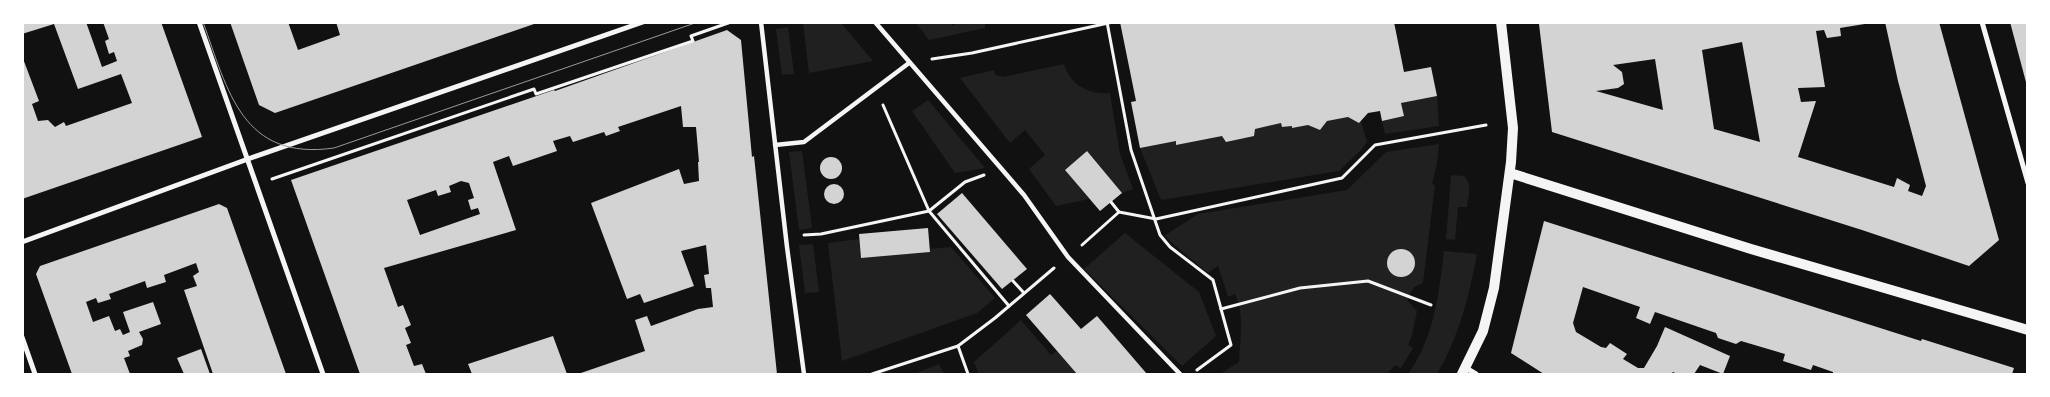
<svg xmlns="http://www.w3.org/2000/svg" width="2050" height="397" font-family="'Open Sans',sans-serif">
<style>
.green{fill:#202020}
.building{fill:#d3d3d3;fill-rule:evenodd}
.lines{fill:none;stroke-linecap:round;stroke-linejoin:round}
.path{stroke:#f5f5f5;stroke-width:3}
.pedestrian{stroke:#f5f5f5;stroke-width:4.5}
.minor{stroke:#f5f5f5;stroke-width:5}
.secondary{stroke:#f5f5f5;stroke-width:10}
.tram{stroke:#9a9a9a;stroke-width:1}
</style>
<rect width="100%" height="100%" fill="#111"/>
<g class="green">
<path d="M 803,23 L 841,23 L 873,61 L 809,73 Z"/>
<path d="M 916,23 L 951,23 L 953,26 L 957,23 L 985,23 L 985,28 L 929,40 Z"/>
<path d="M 788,27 L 794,74 L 782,75 L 776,29 Z"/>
<path d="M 1064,64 C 1070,85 1089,95 1110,93 L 1120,154 L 1133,189 L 1122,193 L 1087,151 L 1065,170 L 1089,199 L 1056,206 L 1029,169 L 1045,155 L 1025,130 L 1010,143 L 960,78 L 994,70 L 995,75 L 1003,77 Z"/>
<path d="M 1437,96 L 1439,126 L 1385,134 L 1382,121 L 1404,116 L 1401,103 Z"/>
<path d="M 928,100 L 985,168 L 955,173 L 912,111 Z"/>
<path d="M 1348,117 L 1359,123 L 1361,121 L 1367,142 L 1362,149 L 1339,171 L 1161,200 L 1140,148 L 1176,141 L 1176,144 L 1281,123 L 1282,127 L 1292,126 L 1293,128 L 1308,125 L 1320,130 L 1327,121 Z"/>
<path d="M 1439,144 L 1437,163 L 1432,184 L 1435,185 L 1423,283 L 1414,287 L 1407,300 L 1417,311 L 1412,335 L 1408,345 L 1413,348 L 1401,368 L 1395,365 L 1387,374 L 1220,374 L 1239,362 C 1240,338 1245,317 1235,294 L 1228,297 L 1218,266 L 1208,273 L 1164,236 L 1198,214 L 1347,190 L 1386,152 Z"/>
<path d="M 802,151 L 812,228 L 799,230 L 789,152 Z"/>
<path d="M 1451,175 L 1464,176 C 1473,185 1468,196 1467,207 L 1458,207 L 1455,240 L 1446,239 Z"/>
<path d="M 1125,233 L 1199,292 L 1216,336 L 1182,366 L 1084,269 Z"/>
<path d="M 859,239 L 861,258 L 930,252 L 930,249 L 951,247 L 995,298 L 977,313 L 842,361 L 828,243 Z"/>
<path d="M 813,244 L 819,292 L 805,293 L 799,245 Z"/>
<path d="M 1444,251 L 1477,254 C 1469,296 1459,337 1437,374 L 1408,374 C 1434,339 1439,293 1444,251 Z"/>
<path d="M 1021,320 L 1051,355 L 1057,351 L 1077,374 L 979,374 L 974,362 Z"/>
<path d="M 939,364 L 944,374 L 914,374 Z"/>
</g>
<g class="building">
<path d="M 22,22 L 53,22 L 54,24 L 22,34 Z"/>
<path d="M 58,22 L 86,22 L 102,67 L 117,61 L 114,52 L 109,54 L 105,41 L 109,39 L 103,22 L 161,22 L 202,137 L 22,199 L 22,56 L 39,101 L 32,104 L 38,121 L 48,120 L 55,127 L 64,122 L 66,126 L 132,103 L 121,74 L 78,89 L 54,24 Z"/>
<path d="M 230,22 L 288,22 L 298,50 L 340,35 L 336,22 L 537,23 L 275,113 L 259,105 Z"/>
<path d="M 1120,22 L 1394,22 L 1404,72 L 1431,67 L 1437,96 L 1401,103 L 1404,116 L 1382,121 L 1380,111 L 1368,113 L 1359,123 L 1348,117 L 1327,121 L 1320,130 L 1308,125 L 1292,128 L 1292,126 L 1282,127 L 1281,123 L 1255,129 L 1254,136 L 1226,142 L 1222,136 L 1176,145 L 1176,141 L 1140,148 L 1131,102 L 1136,101 Z"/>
<path d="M 1545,22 L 1877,22 L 1840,28 L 1841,36 L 1827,38 L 1824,30 L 1816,31 L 1825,87 L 1798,88 L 1801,102 L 1816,101 L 1798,157 L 1894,187 L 1897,178 L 1910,185 L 1908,191 L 1922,196 L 1926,186 L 1898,81 L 1885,22 L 1939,22 L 1999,240 L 1969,266 L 1862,230 L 1552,132 L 1539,24 ZM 1742,42 L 1760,142 L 1714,129 L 1702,50 ZM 1655,59 L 1663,110 L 1596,91 L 1618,88 L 1624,84 L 1622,72 L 1613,65 Z"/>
<path d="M 2010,22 L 2028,22 L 2028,86 L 2027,86 Z"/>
<path d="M 727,30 L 741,40 L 752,157 L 754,156 L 777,374 L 578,374 L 645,351 L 635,320 L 647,316 L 651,326 L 698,309 L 713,307 L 711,288 L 706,288 L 704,275 L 709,274 L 706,245 L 681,251 L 694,286 L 644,303 L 640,294 L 627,299 L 591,203 L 679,169 L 684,184 L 699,181 L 698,162 L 699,162 L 696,127 L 683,127 L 681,106 L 618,127 L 620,131 L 606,136 L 604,132 L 573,142 L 570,136 L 553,141 L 557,151 L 513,166 L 509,156 L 493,162 L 516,230 L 384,268 L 398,307 L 403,305 L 411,325 L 405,328 L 411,343 L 406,345 L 414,366 L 422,364 L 426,374 L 360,374 L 291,180 L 554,90 L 555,91 ZM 461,181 L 469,183 L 474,198 L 468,200 L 471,210 L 478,208 L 480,214 L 420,235 L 407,200 L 436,190 L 438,196 L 451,192 L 449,186 Z"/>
<path d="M 1087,151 L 1122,193 L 1100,211 L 1065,170 Z"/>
<circle cx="831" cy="168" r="11"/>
<circle cx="834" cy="194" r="10"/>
<path d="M 962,193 L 1027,269 L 1002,289 L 937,214 Z"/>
<path d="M 219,204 L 227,208 L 286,374 L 213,374 L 184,290 L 197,286 L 193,276 L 199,272 L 196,263 L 164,275 L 166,282 L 147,288 L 145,281 L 109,294 L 111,299 L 98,303 L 96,298 L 86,302 L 93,322 L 109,316 L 115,331 L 120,329 L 123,335 L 130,332 L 123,312 L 153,302 L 161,324 L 139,332 L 143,339 L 142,345 L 128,351 L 130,356 L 124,358 L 130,374 L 72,374 L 36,274 L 40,266 Z"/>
<path d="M 1544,221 L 1921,341 L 1922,339 L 2014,368 L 2012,374 L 1833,374 L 1833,372 L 1813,365 L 1811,370 L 1783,361 L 1785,354 L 1741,341 L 1736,344 L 1718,338 L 1716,333 L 1655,312 L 1650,324 L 1636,318 L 1640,307 L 1583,287 L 1573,323 L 1576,332 L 1601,347 L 1606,348 L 1610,343 L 1627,354 L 1623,359 L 1638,368 L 1644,368 L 1657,346 L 1665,327 L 1730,356 L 1723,374 L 1700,365 L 1694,374 L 1677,374 L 1673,372 L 1671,374 L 1544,374 L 1511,353 Z"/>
<path d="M 928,228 L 930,252 L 861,258 L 859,234 Z"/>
<circle cx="1401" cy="263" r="14"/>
<path d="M 1050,294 L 1081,329 L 1097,316 L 1147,374 L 1077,374 L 1026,315 Z"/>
<path d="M 553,336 L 567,374 L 472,374 L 468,364 Z"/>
<path d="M 201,349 L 210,374 L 184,374 L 177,358 Z"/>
</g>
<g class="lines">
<g class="path">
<path d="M 1107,22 L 1131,150 L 1160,235 L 1170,247 L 1213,280 L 1231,345 L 1197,370"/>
<path d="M 932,59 L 972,53 L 1113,22"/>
<path d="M 883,105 L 929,211 L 965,182 L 984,175"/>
<path d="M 272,179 L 534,89 L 536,94 L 693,41 L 691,36 L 731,22"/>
<path d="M 1111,202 L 1119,212 L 1156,219 L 1342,178 L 1375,145 L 1486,125"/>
<path d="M 804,235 L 821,234 L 929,211 L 1009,306"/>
<path d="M 1082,245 L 1119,212"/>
<path d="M 1013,281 L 1024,293"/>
<path d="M 1221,309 L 1300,288 L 1368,281 L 1431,305"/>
<path d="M 958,346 L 968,374"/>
<path d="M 872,374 L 958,346 L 995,318 L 1054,268"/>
</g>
<g class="pedestrian">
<path d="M 761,22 L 787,247 L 804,374"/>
<path d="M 875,22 L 1024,195 L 1068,257 L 1180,374"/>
<path d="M 775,145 L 804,142 L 909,63"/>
</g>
<g class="minor">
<path d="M 199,22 L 323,374"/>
<path d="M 1982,22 L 2028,183"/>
<path d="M 22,242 L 248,159 L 643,22"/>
<path d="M 22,337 L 35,374"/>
<path d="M 1466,368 L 1476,374"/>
</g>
<g class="secondary">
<path d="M 1510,173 L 1751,249 L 2028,330"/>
<path d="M 1462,374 L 1483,331 L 1494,288 L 1511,162 L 1513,128 L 1501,22"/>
</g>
<path class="tram" d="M 203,22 C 228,91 242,161 334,148 L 698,22"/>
</g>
<rect width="2050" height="397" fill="none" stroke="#ffffff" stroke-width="48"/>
</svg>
